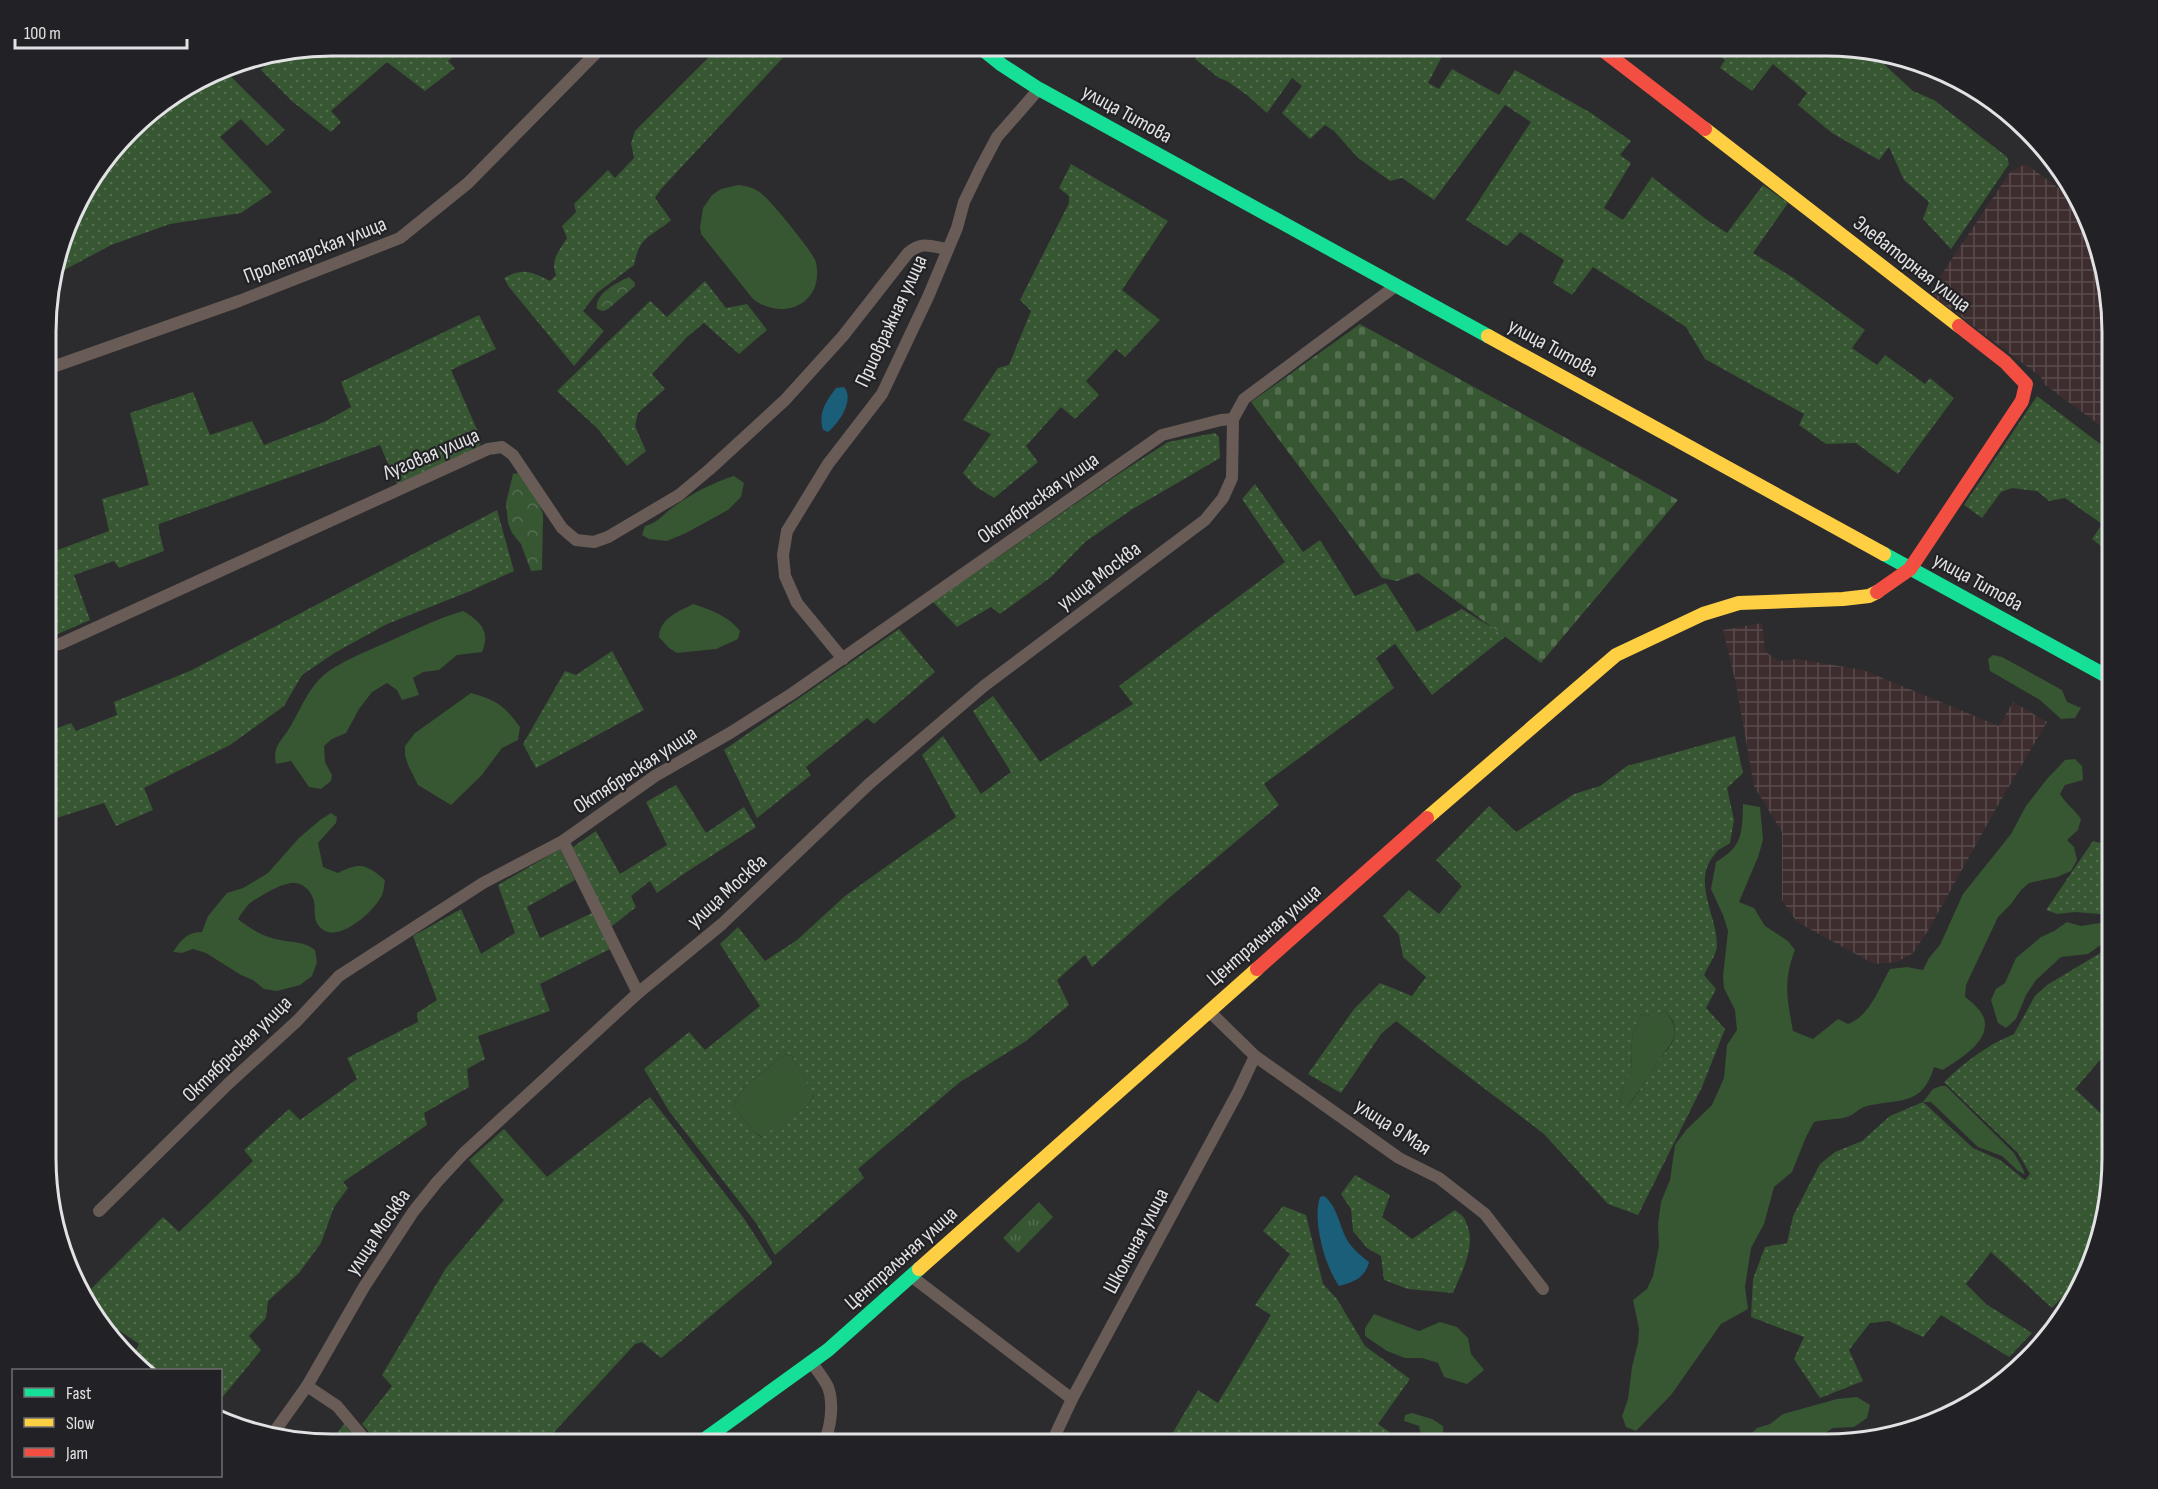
<svg xmlns="http://www.w3.org/2000/svg" width="2158" height="1489" font-family="'Sofia Sans Condensed',sans-serif">
<style>
.industrial{fill:url(#industrial-grid)}
.grass{fill:#375632}
.forest{fill:url(#forest-crowns)}
.cemetery{fill:url(#cemetery-stones)}
.park{fill:url(#park-tufts)}
.garden{fill:url(#garden-dots);fill-rule:evenodd}
.water{fill:#1b5e79}
.lines{fill:none;stroke-linecap:round;stroke-linejoin:round}
.street{stroke:#695c56;stroke-width:12}
.fast{stroke:#16e098;stroke-width:14}
.slow{stroke:#ffcf43;stroke-width:14}
.jam{stroke:#f24e42;stroke-width:14}
.labels{text-anchor:middle;dominant-baseline:central;stroke-width:4.5;stroke-linejoin:round;paint-order:stroke}
.street-label{font-size:21px;fill:#e2e2e4;stroke:#222226}
.rim{fill:none;stroke:#e2e2e4;stroke-width:3}
</style>
<defs>
<pattern id="industrial-grid" width="8" height="8" patternUnits="userSpaceOnUse" patternTransform="scale(1.5)"><rect width="8" height="8" fill="#3e2d2e"/><path d="M0 4h8M4 0v8" fill="none" stroke="#5a4b4c"/></pattern>
<pattern id="forest-crowns" width="20" height="18" patternUnits="userSpaceOnUse" patternTransform="scale(1.5)"><rect width="20" height="18" fill="#375632"/><path d="M2 6a3 3 0 1 1 6 0M12 15a3 3 0 1 1 6 0" fill="none" stroke="#546e50"/></pattern>
<pattern id="cemetery-stones" width="16" height="16" patternUnits="userSpaceOnUse" patternTransform="scale(1.5)"><rect width="16" height="16" fill="#375632"/><path d="M2 7V4a2 2 0 0 1 4 0v3zM10 15v-3a2 2 0 0 1 4 0v3z" fill="#546e50"/></pattern>
<pattern id="park-tufts" width="24" height="20" patternUnits="userSpaceOnUse" patternTransform="scale(1.5)"><rect width="24" height="20" fill="#375632"/><path d="M3 7l-1-3M5 7V3M7 7l1-3M15 17l-1-3M17 17v-4M19 17l1-3" fill="none" stroke="#546e50"/></pattern>
<pattern id="garden-dots" width="8" height="8" patternUnits="userSpaceOnUse" patternTransform="scale(1.5)"><rect width="8" height="8" fill="#375632"/><path d="M2 2h.1M6 6h.1" fill="none" stroke="#546e50" stroke-width="1.8" stroke-linecap="round"/></pattern>
</defs>
<rect width="100%" height="100%" fill="#2c2c2f"/>
<g class="industrial">
<path d="M 2026,164 L 2080,204 L 2112,313 L 2112,434 L 2044,384 L 2041,377 L 1929,293 L 2011,171 Z"/>
<path d="M 1762,623 L 1765,651 L 1778,661 L 1797,659 L 1863,670 L 1999,726 L 2013,702 L 2047,722 L 1994,812 L 1929,929 L 1913,953 L 1897,962 L 1874,964 L 1797,922 L 1782,900 L 1782,832 L 1754,786 L 1735,679 L 1723,630 Z"/>
</g>
<g class="grass">
<path d="M 738,185 C 747,186 756,188 763,195 C 772,202 811,250 815,260 C 816,261 817,267 817,269 C 820,307 780,320 753,299 L 701,234 L 700,227 L 703,208 L 712,195 L 721,189 Z"/>
<path d="M 734,476 L 744,483 L 741,497 L 728,510 L 686,533 L 667,541 L 649,539 L 642,535 L 645,526 C 656,523 660,518 668,511 C 687,496 711,483 734,476 Z"/>
<path d="M 693,604 C 712,610 728,616 740,631 L 738,639 L 716,649 L 677,653 L 669,648 L 659,637 C 660,618 678,612 693,604 Z"/>
<path d="M 463,611 C 480,621 491,631 482,652 L 457,655 L 439,670 L 423,672 L 413,678 L 419,695 L 402,700 L 397,690 L 387,683 L 372,692 L 359,709 L 346,733 L 332,739 L 324,746 L 325,762 L 332,775 L 331,781 L 321,789 L 309,787 L 291,761 L 276,764 C 272,746 282,741 290,727 C 301,709 308,688 325,674 C 340,662 365,652 383,644 C 409,633 435,619 463,611 Z"/>
<path d="M 1993,655 L 2002,657 L 2062,690 L 2067,702 L 2081,708 L 2075,718 L 2061,719 L 2040,700 L 1990,671 L 1988,659 Z"/>
<path d="M 471,693 C 496,700 504,705 520,727 L 518,740 L 502,748 L 481,776 L 451,805 L 418,785 L 408,765 L 405,755 L 405,746 L 415,733 Z"/>
<path d="M 2075,759 L 2082,766 L 2083,780 L 2065,785 L 2060,794 C 2066,804 2074,809 2081,819 L 2078,830 L 2067,840 L 2074,847 L 2077,860 L 2071,871 L 2057,877 L 2029,883 L 2021,890 L 2011,904 L 1998,917 L 1966,985 L 1965,997 C 1972,1002 1981,1010 1984,1018 C 1991,1042 1959,1059 1943,1070 L 1934,1067 C 1922,1107 1900,1098 1867,1106 C 1859,1108 1854,1115 1847,1117 C 1836,1120 1825,1119 1814,1122 L 1806,1137 L 1792,1172 L 1774,1187 L 1764,1224 L 1751,1248 L 1745,1287 L 1748,1309 L 1721,1324 L 1671,1395 L 1636,1431 L 1626,1427 L 1622,1416 L 1628,1399 L 1632,1367 L 1638,1343 L 1639,1329 L 1633,1300 L 1647,1289 L 1653,1276 L 1659,1246 L 1658,1224 L 1661,1202 L 1670,1180 L 1675,1145 L 1686,1130 L 1712,1105 L 1724,1078 L 1727,1045 L 1737,1030 L 1735,1010 L 1724,988 L 1723,976 L 1728,931 L 1723,915 L 1711,889 L 1716,862 C 1743,846 1742,833 1743,804 L 1760,807 L 1763,840 L 1758,857 L 1739,902 L 1754,908 L 1765,926 L 1788,941 L 1795,950 C 1783,981 1787,999 1793,1031 L 1813,1039 L 1838,1019 L 1848,1024 C 1870,1016 1879,988 1890,969 L 1907,967 L 1923,970 L 1929,958 L 1940,945 L 1963,894 L 2011,834 L 2026,806 L 2047,779 L 2065,760 Z"/>
<path d="M 331,813 L 337,817 L 336,823 L 318,843 L 323,867 L 338,873 C 360,862 366,864 385,880 C 384,885 384,892 381,897 C 373,912 339,943 322,929 C 310,919 318,907 312,896 C 309,889 302,883 294,883 C 283,882 258,897 249,904 C 245,908 241,914 238,919 C 250,929 264,937 280,940 C 293,943 304,941 315,950 L 317,962 L 312,976 L 300,985 L 277,991 L 264,989 L 253,980 L 241,975 L 206,953 L 193,949 L 182,953 L 173,952 C 181,940 187,932 202,932 L 208,916 L 227,893 L 243,888 L 268,873 L 299,838 L 320,820 Z"/>
<path d="M 2112,921 L 2112,937 L 2088,954 L 2061,957 L 2036,980 L 2026,995 L 2016,1019 L 2006,1028 L 1998,1023 L 1991,1000 L 1996,989 L 2005,983 L 2016,958 L 2041,937 L 2054,931 L 2067,922 L 2081,926 Z"/>
<path d="M 1664,1011 C 1687,1034 1668,1045 1655,1066 C 1645,1082 1638,1093 1626,1108 L 1620,1101 L 1623,1086 L 1632,1071 L 1631,1052 L 1633,1033 L 1641,1014 L 1656,1017 Z"/>
<path d="M 785,1054 L 792,1056 L 814,1094 L 809,1105 L 762,1137 L 753,1131 L 733,1106 L 744,1087 Z"/>
<path d="M 1941,1086 L 1946,1086 L 2014,1153 C 2018,1161 2023,1166 2025,1175 L 2017,1170 L 2002,1156 L 1978,1147 L 1931,1102 L 1923,1102 L 1933,1089 Z"/>
<path d="M 1374,1314 L 1419,1331 L 1440,1322 L 1457,1327 L 1468,1338 L 1471,1354 L 1484,1370 L 1467,1384 L 1444,1377 L 1438,1363 L 1422,1358 L 1405,1358 L 1387,1351 L 1365,1336 L 1365,1328 Z"/>
<path d="M 1857,1397 L 1870,1405 L 1867,1418 L 1854,1427 L 1833,1428 L 1822,1435 L 1821,1444 L 1741,1444 L 1757,1428 L 1770,1424 L 1783,1414 L 1837,1399 Z"/>
<path d="M 1412,1413 L 1432,1419 L 1443,1426 L 1444,1444 L 1423,1444 L 1419,1426 L 1404,1421 L 1405,1415 Z"/>
</g>
<g class="forest">
<path d="M 629,277 L 635,283 L 635,286 L 608,309 L 603,311 L 597,309 C 594,294 616,283 629,277 Z"/>
<path d="M 518,473 L 538,501 L 543,514 L 542,570 L 531,571 L 521,544 L 512,533 L 508,523 L 506,503 L 513,474 Z"/>
</g>
<path class="cemetery" d="M 1360,324 L 1678,500 L 1541,663 L 1418,573 L 1397,581 L 1382,578 L 1251,402 Z"/>
<path class="park" d="M 1039,1202 L 1053,1217 L 1018,1253 L 1003,1238 Z"/>
<g class="garden">
<path d="M 331,45 L 467,45 L 448,61 L 455,68 L 425,91 L 387,62 L 331,111 L 341,122 L 331,132 L 293,102 L 261,70 L 275,56 Z"/>
<path d="M 721,45 L 791,45 L 793,47 L 661,189 L 655,198 L 671,220 C 665,226 662,227 655,232 C 641,240 637,250 634,265 L 597,293 L 583,311 L 604,331 L 574,366 L 509,287 L 504,278 C 524,267 532,272 550,281 L 556,275 C 550,260 559,251 567,238 L 562,226 L 576,212 L 574,204 L 608,170 L 615,178 L 634,158 L 631,143 L 635,131 Z"/>
<path d="M 1204,45 L 1448,45 L 1428,83 L 1439,89 L 1452,69 L 1499,95 L 1515,70 L 1591,113 L 1631,141 L 1620,155 L 1631,163 L 1604,208 L 1623,220 L 1652,177 L 1707,220 L 1727,233 L 1763,185 L 1788,203 L 1753,253 L 1792,277 L 1865,330 L 1852,348 L 1877,365 L 1885,355 L 1925,384 L 1930,378 L 1954,398 L 1898,474 L 1856,443 L 1826,444 L 1799,425 L 1804,414 L 1705,359 L 1686,327 L 1593,267 L 1572,295 L 1553,283 L 1564,260 L 1520,232 L 1507,246 L 1466,220 L 1531,122 L 1505,105 L 1434,200 L 1402,178 L 1390,181 L 1357,157 L 1334,131 L 1325,125 L 1310,139 L 1282,113 L 1302,86 L 1292,78 L 1267,113 L 1247,95 L 1227,81 L 1219,78 L 1195,59 Z"/>
<path d="M 1703,46 L 1845,46 L 1874,51 L 1887,67 L 1913,91 L 1934,100 L 2007,157 L 2009,164 L 1951,249 L 1923,219 L 1929,202 L 1904,180 L 1889,147 L 1879,160 L 1832,133 L 1798,105 L 1807,93 L 1773,64 L 1752,91 L 1720,68 L 1725,60 Z"/>
<path d="M 221,67 L 285,130 L 267,146 L 241,119 L 220,137 L 272,192 L 241,213 L 170,224 L 111,245 L 53,276 L 75,204 L 123,141 L 127,144 L 152,122 L 145,115 Z"/>
<path d="M 1071,164 L 1168,221 L 1122,290 L 1160,320 L 1125,357 L 1116,349 L 1086,381 L 1099,395 L 1075,419 L 1061,407 L 1026,446 L 1038,462 L 994,498 L 975,486 L 963,473 L 991,434 L 963,420 L 998,368 L 1009,365 L 1031,311 L 1020,300 L 1069,203 L 1069,196 L 1059,188 Z"/>
<path d="M 705,281 L 726,308 L 747,304 L 767,330 L 739,354 L 704,323 L 687,337 L 652,374 L 665,389 L 638,413 L 635,426 L 646,451 L 627,466 L 598,429 L 557,391 L 650,301 L 667,317 Z"/>
<path d="M 479,315 L 496,349 L 451,370 L 482,441 L 478,448 L 397,484 L 380,445 L 159,524 L 159,530 L 164,551 L 119,568 L 114,561 L 74,575 L 90,620 L 53,636 L 47,632 L 47,554 L 109,531 L 102,499 L 149,485 L 130,413 L 193,392 L 210,435 L 252,421 L 264,445 L 324,422 L 351,407 L 341,382 Z"/>
<path d="M 2037,396 L 2112,453 L 2111,554 L 2092,539 L 2102,524 L 2065,498 L 2049,501 L 2037,491 L 2012,488 L 2001,492 L 1982,518 L 1964,505 Z"/>
<path d="M 1215,433 L 1219,437 L 1220,458 L 1131,510 L 1085,542 L 1051,577 L 1000,614 L 991,607 L 957,627 L 933,602 L 1123,471 L 1168,442 Z"/>
<path d="M 1255,484 L 1303,552 L 1320,540 L 1355,596 L 1386,583 L 1417,632 L 1462,609 L 1506,636 L 1432,695 L 1395,644 L 1376,658 L 1394,688 L 1264,784 L 1279,805 L 1169,898 L 1092,967 L 1085,955 L 1057,980 L 1069,1005 L 1026,1041 L 960,1082 L 858,1169 L 864,1178 L 775,1255 L 756,1223 L 669,1111 L 644,1069 L 689,1032 L 705,1050 L 760,1006 L 720,944 L 738,927 L 765,961 L 797,940 L 845,896 L 956,817 L 922,755 L 943,736 L 981,794 L 1011,772 L 973,711 L 993,696 L 1040,762 L 1133,704 L 1119,686 L 1285,562 L 1242,499 ZM 785,1054 L 792,1056 L 814,1095 L 809,1105 L 761,1137 L 753,1131 L 733,1106 L 744,1087 Z"/>
<path d="M 497,510 L 514,571 L 468,592 L 387,624 L 336,652 L 302,675 L 284,706 L 230,745 L 144,788 L 153,810 L 116,826 L 104,803 L 47,821 L 47,732 L 71,723 L 76,731 L 117,715 L 114,702 L 192,670 Z"/>
<path d="M 899,629 L 935,672 L 874,724 L 867,718 L 806,767 L 811,775 L 757,818 L 724,750 Z"/>
<path d="M 612,651 L 644,710 L 536,768 L 523,744 L 565,671 L 576,675 Z"/>
<path d="M 1735,736 L 1743,773 L 1727,788 L 1734,820 L 1730,843 C 1726,846 1718,849 1715,854 C 1691,881 1717,915 1717,945 C 1717,954 1708,966 1704,975 L 1716,989 L 1706,1008 L 1725,1029 L 1702,1087 L 1638,1215 L 1608,1204 L 1544,1134 L 1396,1021 L 1381,1034 L 1341,1093 L 1308,1074 L 1354,1009 L 1380,983 L 1412,996 L 1426,977 L 1403,957 L 1399,935 L 1383,916 L 1409,890 L 1439,914 L 1462,886 L 1436,860 L 1489,806 L 1516,832 L 1574,794 L 1600,786 L 1627,766 ZM 1664,1011 C 1670,1017 1675,1021 1675,1030 C 1675,1046 1662,1054 1655,1066 C 1645,1081 1638,1095 1626,1108 L 1620,1101 L 1623,1086 L 1632,1071 L 1631,1052 L 1633,1033 L 1641,1014 L 1656,1017 Z"/>
<path d="M 676,785 L 706,833 L 744,807 L 756,827 L 685,873 L 657,893 L 650,881 L 631,896 L 636,907 L 611,927 L 573,847 L 596,831 L 620,874 L 667,845 L 646,802 Z"/>
<path d="M 2093,841 L 2112,846 L 2112,915 L 2075,912 L 2057,914 L 2046,910 Z"/>
<path d="M 560,849 L 575,880 L 527,907 L 540,938 L 592,913 L 610,949 L 540,984 L 550,1011 L 478,1036 L 485,1059 L 467,1069 L 469,1087 L 424,1113 L 427,1125 L 343,1182 L 348,1188 L 334,1207 L 321,1243 L 299,1273 L 268,1301 L 266,1318 L 249,1336 L 261,1350 L 221,1399 L 220,1370 L 144,1370 L 132,1357 L 139,1344 L 93,1313 L 85,1303 L 92,1288 L 163,1217 L 179,1232 L 253,1161 L 244,1150 L 289,1109 L 300,1120 L 357,1079 L 347,1058 L 418,1022 L 417,1013 L 437,1000 L 413,936 L 461,909 L 481,954 L 515,933 L 498,885 Z"/>
<path d="M 2112,946 L 2112,1072 L 2100,1060 L 2075,1089 L 2110,1122 L 2112,1120 L 2112,1176 L 2098,1250 L 2086,1272 L 2052,1308 L 1991,1252 L 1966,1284 L 1986,1304 L 2032,1333 L 2009,1357 L 1941,1315 L 1923,1337 L 1889,1321 L 1870,1323 L 1849,1350 L 1863,1381 L 1820,1398 L 1794,1359 L 1804,1337 L 1751,1317 L 1753,1279 L 1765,1247 L 1787,1243 L 1793,1216 L 1820,1164 L 1835,1152 L 1862,1141 L 1890,1116 L 1923,1102 L 1973,1148 L 2000,1160 L 2025,1180 L 2030,1174 L 2018,1153 L 1944,1082 C 1965,1062 1987,1045 2014,1034 L 2035,996 L 2047,985 Z"/>
<path d="M 650,1097 L 743,1217 L 772,1262 L 771,1265 L 661,1358 L 642,1342 L 635,1344 L 544,1443 L 378,1443 L 362,1424 L 392,1386 L 382,1375 L 446,1268 L 504,1200 L 469,1160 L 504,1129 L 547,1177 Z"/>
<path d="M 1355,1175 L 1390,1195 L 1382,1217 L 1412,1239 L 1455,1210 C 1458,1213 1464,1216 1465,1220 C 1478,1244 1462,1271 1453,1293 L 1408,1289 L 1384,1280 L 1381,1256 L 1367,1248 L 1353,1231 L 1351,1209 L 1341,1194 Z"/>
<path d="M 1283,1206 L 1306,1215 L 1323,1284 L 1337,1299 L 1365,1346 L 1410,1379 L 1378,1424 L 1401,1440 L 1400,1444 L 1166,1444 L 1198,1390 L 1218,1403 L 1271,1315 L 1255,1305 L 1290,1254 L 1263,1231 Z"/>
<path d="M 344,1424 L 360,1443 L 330,1443 Z"/>
</g>
<g class="water">
<path d="M 844,387 C 855,400 839,423 828,432 L 823,430 C 818,412 826,402 836,388 Z"/>
<path d="M 1324,1196 C 1337,1206 1339,1224 1346,1238 C 1352,1249 1360,1255 1369,1262 C 1365,1278 1354,1282 1339,1286 C 1325,1266 1312,1221 1320,1197 Z"/>
</g>
<g class="lines">
<g class="street">
<path d="M 47,369 L 239,301 L 400,238 L 468,183 L 604,45"/>
<path d="M 47,647 L 60,644 L 488,449 L 502,447 L 513,455 L 562,528 L 576,540 L 594,542 L 608,537 L 679,495 L 710,469 L 785,400 L 843,336 L 908,253 C 922,241 930,246 947,249"/>
<path d="M 843,659 L 797,603 L 785,576 L 783,555 L 787,531 L 828,464 L 882,394 L 928,297 L 957,228 L 964,202 L 980,169 L 997,137 L 1039,89"/>
<path d="M 563,841 L 638,993"/>
<path d="M 1209,1011 L 1255,1056 L 1399,1158 L 1439,1178 L 1485,1214 L 1543,1289"/>
<path d="M 99,1211 L 228,1084 L 297,1021 L 339,976 L 483,883 L 563,841 L 655,776 L 730,733 L 793,693 L 1162,435 L 1221,420 L 1233,419"/>
<path d="M 911,1276 L 1072,1399"/>
<path d="M 812,1363 C 817,1370 824,1379 828,1387 C 834,1403 831,1429 823,1444"/>
<path d="M 307,1386 L 337,1406 L 368,1443"/>
<path d="M 272,1435 L 307,1386 L 364,1287 L 413,1212 L 437,1182 L 463,1154 L 638,993 L 722,924 L 869,784 L 984,686 L 1205,520 L 1223,498 L 1232,478 L 1233,419 L 1244,399 L 1397,285"/>
<path d="M 1051,1444 L 1072,1399 L 1238,1092 L 1255,1056"/>
</g>
<g class="fast">
<path d="M 977,45 L 1002,65 L 1039,89 L 1488,336"/>
<path d="M 1884,554 L 2112,679"/>
<path d="M 698,1444 L 828,1350 L 919,1269"/>
</g>
<g class="slow">
<path d="M 1705,129 L 1959,326"/>
<path d="M 1488,336 L 1884,554"/>
<path d="M 1427,818 L 1616,655 L 1703,614 L 1739,603 L 1843,599 L 1869,596 L 1877,592"/>
<path d="M 919,1269 L 1257,969"/>
</g>
<g class="jam">
<path d="M 1596,45 L 1705,129"/>
<path d="M 1877,592 L 1910,569 L 2022,401 L 2026,384 L 2005,362 L 1959,326"/>
<path d="M 1257,969 L 1427,818"/>
</g>
</g>
<g class="labels">
<g class="street-label">
<text transform="translate(1127 114) rotate(29)">улица Титова</text>
<text transform="translate(315 250) rotate(-21)">Пролетарская улица</text>
<text transform="translate(1912 264) rotate(38)">Элеваторная улица</text>
<text transform="translate(891 321) rotate(-65)">Приовражная улица</text>
<text transform="translate(1553 348) rotate(29)">улица Титова</text>
<text transform="translate(431 454) rotate(-23)">Луговая улица</text>
<text transform="translate(1038 498) rotate(-35)">Октябрьская улица</text>
<text transform="translate(1099 576) rotate(-37)">улица Москва</text>
<text transform="translate(1978 582) rotate(29)">улица Титова</text>
<text transform="translate(635 770) rotate(-33)">Октябрьская улица</text>
<text transform="translate(727 891) rotate(-42)">улица Москва</text>
<text transform="translate(1264 935) rotate(-41)">Центральная улица</text>
<text transform="translate(237 1049) rotate(-44)">Октябрьская улица</text>
<text transform="translate(1393 1127) rotate(33)">улица 9 Мая</text>
<text transform="translate(378 1232) rotate(-56)">улица Москва</text>
<text transform="translate(1136 1241) rotate(-62)">Школьная улица</text>
<text transform="translate(901 1258) rotate(-42)">Центральная улица</text>
</g>
</g>
<path d="M0 0H2158V1489H0ZM332 56H1826A276 276 0 0 1 2102 332V1158A276 276 0 0 1 1826 1434H332A276 276 0 0 1 56 1158V332A276 276 0 0 1 332 56Z" fill="#222226" fill-rule="evenodd"/>
<path class="rim" d="M332 56H1826A276 276 0 0 1 2102 332V1158A276 276 0 0 1 1826 1434H332A276 276 0 0 1 56 1158V332A276 276 0 0 1 332 56Z"/>
<rect x="12" y="1369" width="210" height="108" fill="#222226" stroke="#6f6f72" stroke-width="1.5"/>
<rect x="24" y="1388" width="30" height="9" fill="#16e098" stroke="#6f6f72" stroke-width="1.5"/>
<text x="66" y="1399" font-size="18" fill="#e2e2e4">Fast</text>
<rect x="24" y="1418" width="30" height="9" fill="#ffcf43" stroke="#6f6f72" stroke-width="1.5"/>
<text x="66" y="1429" font-size="18" fill="#e2e2e4">Slow</text>
<rect x="24" y="1448" width="30" height="9" fill="#f24e42" stroke="#6f6f72" stroke-width="1.5"/>
<text x="66" y="1459" font-size="18" fill="#e2e2e4">Jam</text>
<path d="M15 39v9h172v-9" fill="none" stroke="#e2e2e4" stroke-width="3"/>
<text x="24" y="39" font-size="18" fill="#e2e2e4" stroke="#222226" stroke-width="4.5" paint-order="stroke">100 m</text>
</svg>
